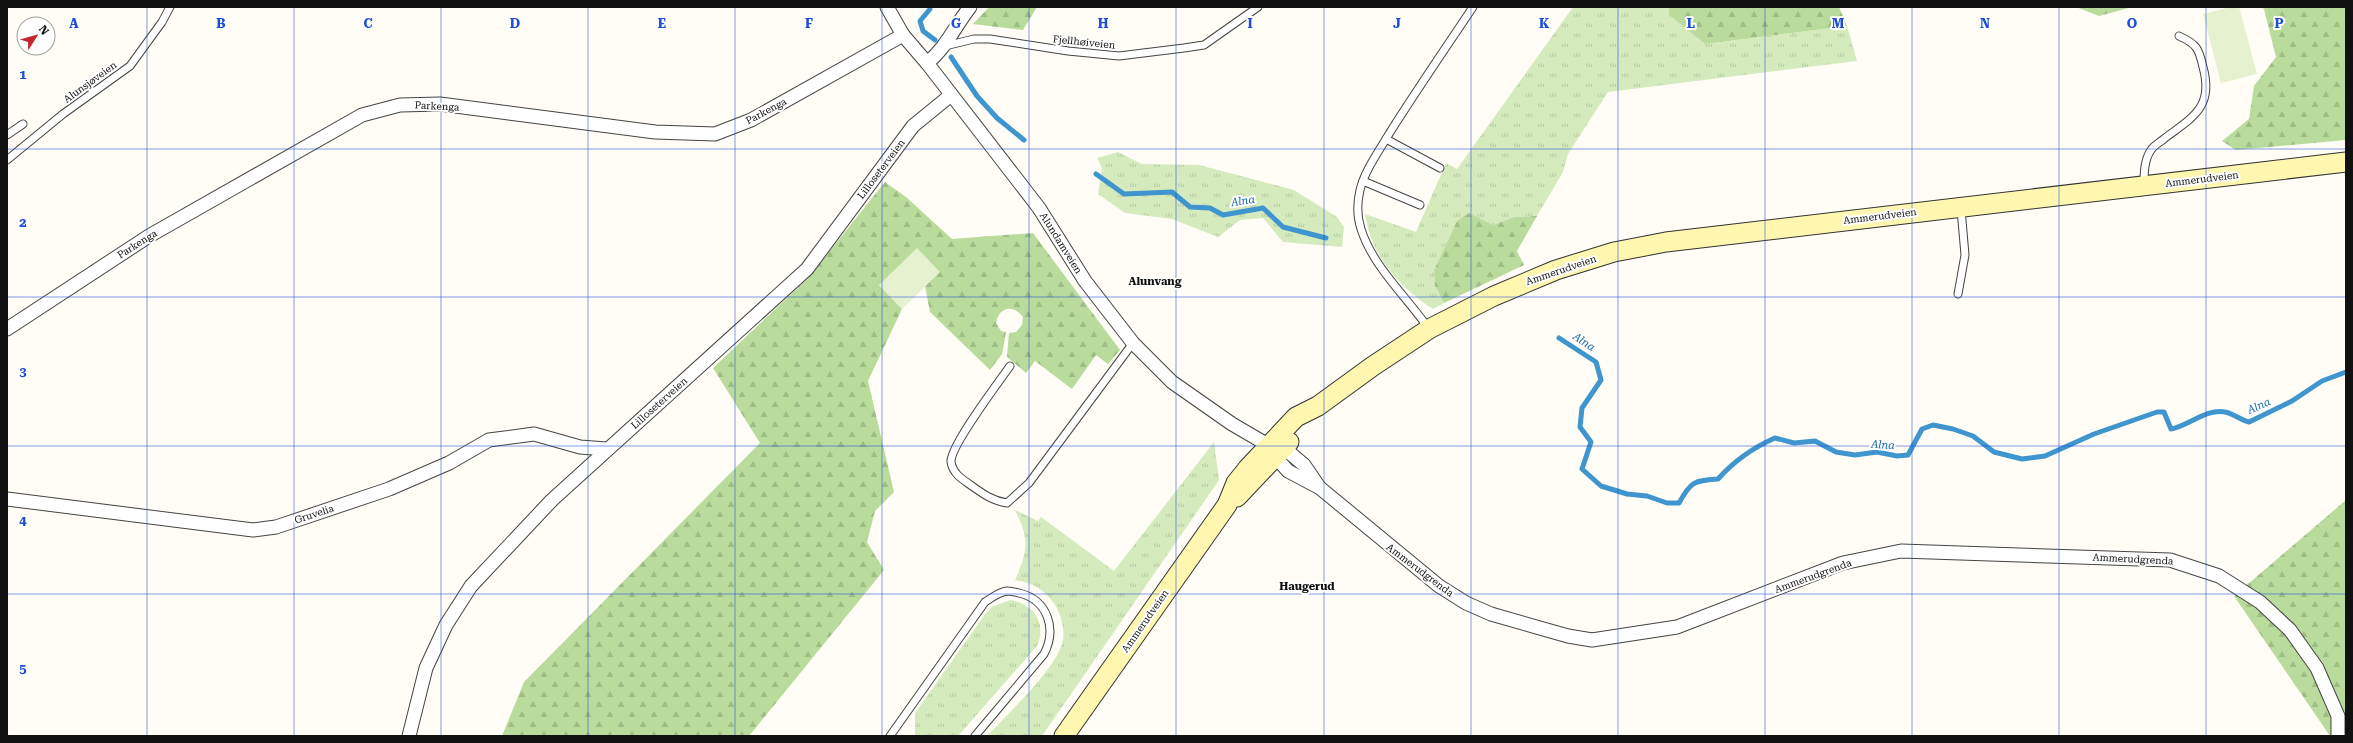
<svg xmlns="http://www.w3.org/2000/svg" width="2353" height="743" font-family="'Roboto Serif',serif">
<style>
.grass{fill:url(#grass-tufts)}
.forest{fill:url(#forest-firs)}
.pitch{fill:#e6f2cf}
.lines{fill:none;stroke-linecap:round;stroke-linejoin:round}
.stream{stroke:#3f96cf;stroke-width:5}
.lane-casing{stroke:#444;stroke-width:9}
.street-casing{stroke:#444;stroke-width:15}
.secondary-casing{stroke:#333;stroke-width:21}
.lane{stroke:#fff;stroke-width:7}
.street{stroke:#fff;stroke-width:13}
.secondary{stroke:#fff6b0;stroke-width:19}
.grid{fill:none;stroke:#1d4ed8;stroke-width:1;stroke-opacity:0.55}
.labels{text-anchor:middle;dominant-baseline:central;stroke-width:4;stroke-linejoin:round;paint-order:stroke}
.street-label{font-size:10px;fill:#111;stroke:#fff}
.water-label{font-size:11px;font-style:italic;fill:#1768a6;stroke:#fff}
.neighbourhood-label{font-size:11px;font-weight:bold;fill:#111;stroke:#fff}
.grid-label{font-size:13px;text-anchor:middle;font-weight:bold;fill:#1d4ed8;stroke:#fff;stroke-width:4;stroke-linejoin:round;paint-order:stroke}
</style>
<defs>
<pattern id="grass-tufts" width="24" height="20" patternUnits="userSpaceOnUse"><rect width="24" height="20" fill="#d5ebbd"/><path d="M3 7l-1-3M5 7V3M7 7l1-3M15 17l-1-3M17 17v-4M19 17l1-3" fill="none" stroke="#b6c8a1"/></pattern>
<pattern id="forest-firs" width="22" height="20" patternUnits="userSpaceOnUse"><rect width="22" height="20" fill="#b9dc9c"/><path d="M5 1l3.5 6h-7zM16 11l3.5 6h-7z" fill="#9ebc85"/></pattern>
</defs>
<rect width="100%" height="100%" fill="#fffdf5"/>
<g class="grass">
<path d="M 1573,7 L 1669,7 L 1669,15 L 1705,44 L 1847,26 L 1857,61 L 1608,92 L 1568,154 L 1563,172 L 1537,216 L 1514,217 L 1493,225 L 1469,214 L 1457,221 L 1434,270 L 1435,286 L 1444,303 L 1433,309 C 1399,287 1371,256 1365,214 L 1416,232 L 1446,163 L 1457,169 Z"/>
<path d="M 1118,152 L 1142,164 L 1199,165 L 1294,190 L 1337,217 L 1344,227 L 1342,247 L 1283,242 L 1263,218 L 1240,220 L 1218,237 L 1172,219 L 1125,213 L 1098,194 L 1102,168 L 1097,158 Z"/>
<path d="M 1214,442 L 1219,480 L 1042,736 L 987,736 C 1008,713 1057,669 1063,640 C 1065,628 1060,611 1053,602 C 1043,588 1031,582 1015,580 C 1028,550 1030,540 1015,510 L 1038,521 L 1041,517 L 1114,571 Z"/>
<path d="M 1011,600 C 1034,605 1047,623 1037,646 L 958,736 L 915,736 L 915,713 L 986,613 L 993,606 Z"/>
</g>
<g class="forest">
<path d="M 989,7 L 1037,7 L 1023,30 L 973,24 Z"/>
<path d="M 1669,7 L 1839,7 L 1847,26 L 1705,44 L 1669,15 Z"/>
<path d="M 2076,7 L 2132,7 L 2099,16 Z"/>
<path d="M 2261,7 L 2346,7 L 2346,140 L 2236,150 L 2222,141 L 2249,119 L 2254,86 L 2276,57 L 2264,9 Z"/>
<path d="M 885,182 L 906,197 L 952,239 L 1033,233 L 1120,350 L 1108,364 L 1096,355 L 1072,389 L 1035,361 L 1026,373 L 1007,357 L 1009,333 L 1016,332 L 1022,325 L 1023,317 C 1013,304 999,307 996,323 L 1001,331 L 1006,332 L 1002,354 L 990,370 L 930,312 L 925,286 L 939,272 L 879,285 L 902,309 L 868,381 L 894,492 L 875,511 L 867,542 L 884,570 L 749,736 L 502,736 L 524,682 L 760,443 L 713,368 L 807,279 Z"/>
<path d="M 1469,213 L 1493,225 L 1514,217 L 1537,216 L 1517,251 L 1524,265 L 1444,303 L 1435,286 L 1434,270 L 1457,221 Z"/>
<path d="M 2346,500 L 2346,736 L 2330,736 L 2234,596 Z"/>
</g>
<g class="pitch">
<path d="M 2231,7 L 2239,7 L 2257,74 L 2221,83 L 2203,14 Z"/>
<path d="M 917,248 L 940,272 L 902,309 L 879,285 Z"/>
</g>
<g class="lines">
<g class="stream">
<path d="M 930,9 L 920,21 L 923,31 L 935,40"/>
<path d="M 951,57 L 977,96 L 997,118 L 1024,140"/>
<path d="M 1096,174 L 1124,194 L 1172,192 L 1190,207 L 1210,208 L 1223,215 L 1263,208 L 1283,227 L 1326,238"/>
<path d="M 1559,338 L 1596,362 L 1601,380 L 1582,408 L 1580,427 L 1591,442 L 1582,469 L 1601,486 L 1627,494 L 1647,496 L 1667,503 L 1679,503 C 1691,481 1694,481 1718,479 C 1735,460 1752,448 1775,438 L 1794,443 L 1815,441 L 1836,452 L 1855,455 L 1877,452 L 1897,456 L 1908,455 L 1922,429 L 1933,425 L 1953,429 L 1973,436 L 1994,452 L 2022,459 L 2045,456 L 2094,434 L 2157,412 L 2164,412 L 2171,429 C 2188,426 2207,408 2225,412 C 2232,413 2241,420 2249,422 L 2292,401 L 2322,381 L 2346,372"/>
</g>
<defs>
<g id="lane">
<path d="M 945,46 L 974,39 L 990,39 L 1068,51 L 1119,56 L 1184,48 L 1204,45 L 1258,7"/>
<path d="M 7,135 L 23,124"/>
<path d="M 1386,139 L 1440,168"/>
<path d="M 7,160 L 63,114 L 130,66 L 162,22 L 170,7"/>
<path d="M 1363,181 L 1420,205"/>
<path d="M 2144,185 C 2144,174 2144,160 2151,150 C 2154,145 2161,142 2165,138 C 2193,117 2214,107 2203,67 C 2199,49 2197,44 2179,36"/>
<path d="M 1958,294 L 1965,255 L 1961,209"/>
<path d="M 1429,329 C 1407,297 1373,267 1361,229 C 1357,217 1357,203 1360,190 C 1365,170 1379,151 1389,134 C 1416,91 1445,49 1473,7"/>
<path d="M 1010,366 C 999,382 950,446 951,462 C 953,474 962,479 972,486 C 983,494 993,501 1007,503 L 1029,483 L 1133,343"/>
<path d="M 890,736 L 985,602 C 992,598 998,592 1007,591 C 1011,591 1015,592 1019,593 C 1048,600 1057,629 1044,654 L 975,736"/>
</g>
<g id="street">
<path d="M 887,7 L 903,35 L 927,63 L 1039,208 L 1085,281 L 1133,343 L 1172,382 L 1232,424 L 1268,445 L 1276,445 L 1284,448 L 1304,465 L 1319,487"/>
<path d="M 927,63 C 946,48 955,26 970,7"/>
<path d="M 7,329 L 149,236 L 362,115 L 400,105 L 440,104 L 655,132 L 715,134 L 751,120 L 903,35"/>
<path d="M 1270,451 L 1288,471 L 1320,488 L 1439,586 L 1466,603 L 1491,614 L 1568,636 L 1592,640 L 1677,627 L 1843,563 L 1901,551 L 2170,560 L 2219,576 L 2260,602 L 2290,630 L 2317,668 L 2338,716 L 2338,736"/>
<path d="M 7,499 L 253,530 L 276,527 L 389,489 L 449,463 L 489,440 L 534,434 L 580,447 L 606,449"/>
<path d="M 409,736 L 426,668 L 446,625 L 471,586 L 552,500 L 807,269 L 913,126 L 951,95"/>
</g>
<g id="secondary">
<path d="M 1237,497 L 1289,442"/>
<path d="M 1064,736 L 1227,505 L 1236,483 L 1248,468 L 1296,417 L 1318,406 L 1373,366 L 1429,329 L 1494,296 L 1556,270 L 1614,252 L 1666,242 L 2346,162"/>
</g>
</defs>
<use href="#lane" class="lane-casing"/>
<use href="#street" class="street-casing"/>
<use href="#secondary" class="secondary-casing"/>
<use href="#lane" class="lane"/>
<use href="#street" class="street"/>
<use href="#secondary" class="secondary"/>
</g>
<path class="grid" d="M 147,7 L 147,736M 294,7 L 294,736M 441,7 L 441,736M 588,7 L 588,736M 735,7 L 735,736M 882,7 L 882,736M 1029,7 L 1029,736M 1176,7 L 1176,736M 1324,7 L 1324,736M 1471,7 L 1471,736M 1618,7 L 1618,736M 1765,7 L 1765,736M 1912,7 L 1912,736M 2059,7 L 2059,736M 2206,7 L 2206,736M 7,149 L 2346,149M 7,297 L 2346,297M 7,446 L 2346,446M 7,594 L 2346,594"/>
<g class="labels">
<g class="street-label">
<text transform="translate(1084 42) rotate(6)">Fjellhøiveien</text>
<text transform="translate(90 82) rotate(-36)">Alunsjøveien</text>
<text transform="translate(437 106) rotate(3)">Parkenga</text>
<text transform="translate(766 111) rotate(-28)">Parkenga</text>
<text transform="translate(881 169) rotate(-53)">Lilloseterveien</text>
<text transform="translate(2202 179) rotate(-7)">Ammerudveien</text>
<text transform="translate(1880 216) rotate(-7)">Ammerudveien</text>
<text transform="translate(1061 243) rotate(58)">Alundamveien</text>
<text transform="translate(137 244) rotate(-32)">Parkenga</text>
<text transform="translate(1561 270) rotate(-19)">Ammerudveien</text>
<text transform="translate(659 403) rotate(-42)">Lilloseterveien</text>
<text transform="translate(314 514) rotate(-18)">Gruvelia</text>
<text transform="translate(2133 559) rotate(3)">Ammerudgrenda</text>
<text transform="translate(1420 570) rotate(37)">Ammerudgrenda</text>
<text transform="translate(1813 576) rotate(-20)">Ammerudgrenda</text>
<text transform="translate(1145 621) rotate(-55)">Ammerudveien</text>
</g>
<g class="water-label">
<text transform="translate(1243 201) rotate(-9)">Alna</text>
<text transform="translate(1584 342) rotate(34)">Alna</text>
<text transform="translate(2259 406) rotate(-24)">Alna</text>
<text transform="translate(1883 445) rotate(3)">Alna</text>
</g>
<g class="neighbourhood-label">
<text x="1155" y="281">Alunvang</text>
<text x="1307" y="586">Haugerud</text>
</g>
</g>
<g class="grid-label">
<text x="74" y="28">A</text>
<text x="221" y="28">B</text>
<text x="368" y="28">C</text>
<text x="515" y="28">D</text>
<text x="662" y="28">E</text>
<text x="809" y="28">F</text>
<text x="956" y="28">G</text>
<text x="1103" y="28">H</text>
<text x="1250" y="28">I</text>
<text x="1397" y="28">J</text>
<text x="1544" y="28">K</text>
<text x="1691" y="28">L</text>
<text x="1838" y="28">M</text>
<text x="1985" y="28">N</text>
<text x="2132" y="28">O</text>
<text x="2279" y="28">P</text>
<text x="23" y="79">1</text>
<text x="23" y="227">2</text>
<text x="23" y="376">3</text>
<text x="23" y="525">4</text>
<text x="23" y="673">5</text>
</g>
<rect width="2353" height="743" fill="none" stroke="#111111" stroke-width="16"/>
<g transform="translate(36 36) rotate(53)"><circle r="19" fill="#ffffff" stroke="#a0a0a0"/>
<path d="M0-3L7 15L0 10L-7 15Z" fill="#c4262e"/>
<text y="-6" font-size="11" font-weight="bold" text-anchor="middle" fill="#111111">N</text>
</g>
</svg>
